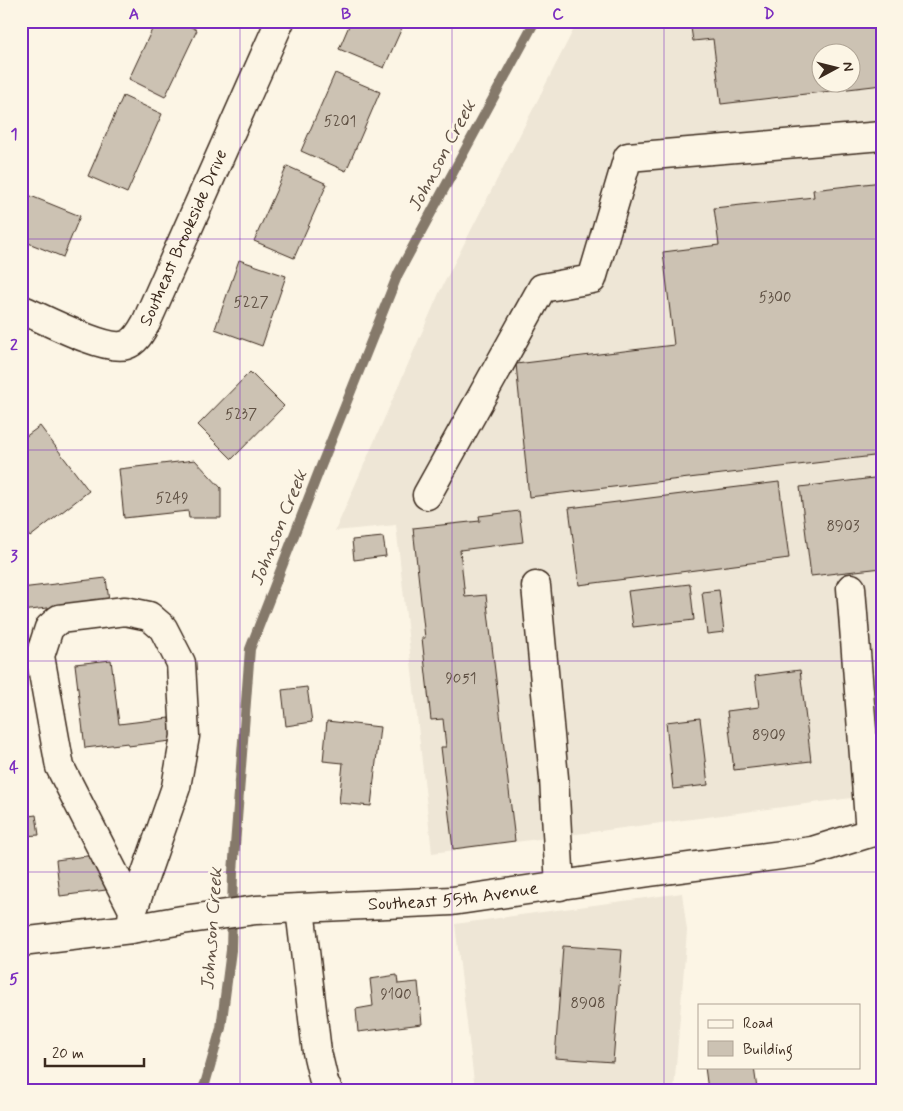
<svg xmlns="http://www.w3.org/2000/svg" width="903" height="1111" font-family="Mynerve,sans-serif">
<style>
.built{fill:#eee6d6;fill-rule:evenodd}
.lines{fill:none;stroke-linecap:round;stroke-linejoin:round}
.stream{stroke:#85796b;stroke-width:10}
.building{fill:#ccc2b3;stroke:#3b2a1e;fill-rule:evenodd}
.minor-casing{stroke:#3b2a1e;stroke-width:31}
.minor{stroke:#fcf5e5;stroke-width:28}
.grid{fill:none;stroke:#7b2cbf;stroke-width:1;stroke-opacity:0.55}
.labels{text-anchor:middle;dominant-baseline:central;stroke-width:5;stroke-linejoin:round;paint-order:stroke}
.number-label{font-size:15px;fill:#5f5043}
.street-label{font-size:18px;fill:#3b2a1e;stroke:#fcf5e5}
.water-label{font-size:19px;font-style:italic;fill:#605144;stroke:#fcf5e5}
.neatline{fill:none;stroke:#7b2cbf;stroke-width:2}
.grid-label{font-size:16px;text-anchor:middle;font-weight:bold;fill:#7b2cbf}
</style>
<rect width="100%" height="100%" fill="#fcf5e5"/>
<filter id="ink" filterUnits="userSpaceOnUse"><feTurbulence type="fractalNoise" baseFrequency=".02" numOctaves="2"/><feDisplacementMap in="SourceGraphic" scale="10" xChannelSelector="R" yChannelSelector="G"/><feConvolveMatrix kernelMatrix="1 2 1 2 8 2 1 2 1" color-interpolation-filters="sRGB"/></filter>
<g filter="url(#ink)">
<g class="built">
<path d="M 578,21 L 882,21 L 882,794 L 432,853 L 396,525 L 335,531 L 440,291 ZM 820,52 L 850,52 L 850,82 L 820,82 Z"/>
<path d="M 682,893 L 687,931 L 674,1090 L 475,1090 L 455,924 Z"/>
</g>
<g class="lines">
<path class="stream" d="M 202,1090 L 205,1084 L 221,1028 L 231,950 L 233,872 L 250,649 L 319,471 L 398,274 L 535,21"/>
</g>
<g class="building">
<path d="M 156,21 L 179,21 L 197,30 L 165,97 L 129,79 Z"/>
<path d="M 351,21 L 405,21 L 384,68 L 339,49 Z"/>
<path d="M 690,21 L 882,21 L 882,85 L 721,104 L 713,39 L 693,41 ZM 820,52 L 850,52 L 850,82 L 820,82 Z"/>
<path d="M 335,73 L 380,92 L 346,171 L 301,151 Z"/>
<path d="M 123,96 L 162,114 L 127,193 L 88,176 Z"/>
<path d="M 287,166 L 327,184 L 294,258 L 254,241 Z"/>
<path d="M 882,182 L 882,455 L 529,497 L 516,364 L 674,345 L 663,252 L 719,245 L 714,208 L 814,197 L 813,190 Z"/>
<path d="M 21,192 L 80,216 L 63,257 L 21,240 Z"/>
<path d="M 239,260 L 286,276 L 262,346 L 215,329 Z"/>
<path d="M 250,372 L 284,406 L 232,459 L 198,425 Z"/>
<path d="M 40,426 L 89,491 L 30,537 L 21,525 L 21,440 Z"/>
<path d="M 195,460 L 221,488 L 221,518 L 189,518 L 188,511 L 124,518 L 119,469 Z"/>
<path d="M 882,477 L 882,568 L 811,576 L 800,487 Z"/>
<path d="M 779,482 L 789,558 L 579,585 L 569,508 Z"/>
<path d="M 519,511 L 523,542 L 460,550 L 465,597 L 486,595 L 515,841 L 453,849 L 441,747 L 446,747 L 443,719 L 431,720 L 422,638 L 425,638 L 413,528 L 480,521 L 479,516 Z"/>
<path d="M 383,537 L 386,556 L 354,560 L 352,540 Z"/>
<path d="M 106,578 L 109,601 L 21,611 L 21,588 Z"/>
<path d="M 690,584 L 694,620 L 633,627 L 628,591 Z"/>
<path d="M 719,590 L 724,632 L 707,634 L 702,592 Z"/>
<path d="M 111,660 L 119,724 L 169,718 L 171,741 L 128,746 L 128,743 L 85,748 L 75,664 Z"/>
<path d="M 800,670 L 811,761 L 734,770 L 727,711 L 759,707 L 755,676 Z"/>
<path d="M 307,687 L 312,722 L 286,726 L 282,690 Z"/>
<path d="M 700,718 L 708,785 L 673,789 L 666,722 Z"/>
<path d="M 327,721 L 380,727 L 371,806 L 339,803 L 343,763 L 323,761 Z"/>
<path d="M 36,815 L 39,835 L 23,836 L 27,867 L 21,867 L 21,817 Z"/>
<path d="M 102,854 L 106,890 L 60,896 L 56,860 Z"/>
<path d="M 563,946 L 622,950 L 613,1062 L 555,1058 Z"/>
<path d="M 397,975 L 398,984 L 418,982 L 422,1024 L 358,1032 L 356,1009 L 373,1006 L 370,979 Z"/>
<path d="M 705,1067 L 754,1067 L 757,1089 L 708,1090 Z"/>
</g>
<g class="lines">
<defs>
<g id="minor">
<path id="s1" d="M 21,309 C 42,318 106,352 126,345 C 136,342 141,332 146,323 L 280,21"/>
<path d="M 427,495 L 542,288 L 592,279 L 628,157 L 882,136"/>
<path d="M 536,586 L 554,778 L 560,886"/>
<path d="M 851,588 L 870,833"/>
<path d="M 300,909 L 317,1052 L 325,1086 L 328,1090"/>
<path d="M 131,929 L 133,910 L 60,767 L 40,656 L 49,628 L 59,619 L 125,611 L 149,616 L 163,628 L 181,663 L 185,736 L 176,787 L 133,910"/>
<path id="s2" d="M 21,942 L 131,929 L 182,920 L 256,910 L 452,901 L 650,872 L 812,851 L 870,833 L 882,831"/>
</g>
</defs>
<use href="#minor" class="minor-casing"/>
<use href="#minor" class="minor"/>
</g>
</g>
<path class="grid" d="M 240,21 L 240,1090M 452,21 L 452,1090M 664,21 L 664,1090M 21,239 L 882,239M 21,450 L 882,450M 21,661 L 882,661M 21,872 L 882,872"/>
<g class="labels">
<g class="number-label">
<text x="340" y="122">5201</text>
<text x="775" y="298">5300</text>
<text x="251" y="303">5227</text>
<text x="241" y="415">5237</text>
<text x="172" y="499">5249</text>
<text x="843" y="527">8903</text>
<text x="461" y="679">9051</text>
<text x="769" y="736">8909</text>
<text x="396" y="995">9100</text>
<text x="588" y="1004">8908</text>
</g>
<g class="street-label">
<text stroke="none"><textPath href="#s1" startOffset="236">Southeast Brookside Drive</textPath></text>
<text stroke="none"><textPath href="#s2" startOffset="435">Southeast 55th Avenue</textPath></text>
</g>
<g class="water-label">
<text transform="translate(442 156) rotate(-62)">Johnson Creek</text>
<text transform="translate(279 528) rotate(-68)">Johnson Creek</text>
<text transform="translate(212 929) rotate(-86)">Johnson Creek</text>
</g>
</g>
<rect width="903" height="1111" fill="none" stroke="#fcf5e5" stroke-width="55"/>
<rect x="698" y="1004" width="162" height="65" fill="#fcf5e5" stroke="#afa495"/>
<rect x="708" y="1020" width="25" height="8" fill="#fcf5e5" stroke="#afa495"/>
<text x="743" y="1028" font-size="15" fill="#3b2a1e">Road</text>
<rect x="708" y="1041" width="25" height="15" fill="#ccc2b3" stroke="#afa495"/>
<text x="743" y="1054" font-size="15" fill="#3b2a1e">Building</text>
<g transform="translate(836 68) rotate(83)"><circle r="24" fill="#fcf5e5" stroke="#afa495"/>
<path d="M0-4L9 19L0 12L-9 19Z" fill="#3b2a1e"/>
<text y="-8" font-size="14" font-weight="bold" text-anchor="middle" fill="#3b2a1e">N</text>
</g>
<path d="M45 1058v8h99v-8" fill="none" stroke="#3b2a1e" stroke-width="2.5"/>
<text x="52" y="1058" font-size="15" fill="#3b2a1e" stroke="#fcf5e5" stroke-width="4" paint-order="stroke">20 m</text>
<rect x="28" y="28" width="848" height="1056" class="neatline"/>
<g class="grid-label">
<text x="134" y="19">A</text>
<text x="346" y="19">B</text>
<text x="558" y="19">C</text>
<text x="769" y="19">D</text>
<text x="14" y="139">1</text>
<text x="14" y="350">2</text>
<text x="14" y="561">3</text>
<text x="14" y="772">4</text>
<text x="14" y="984">5</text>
</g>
</svg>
